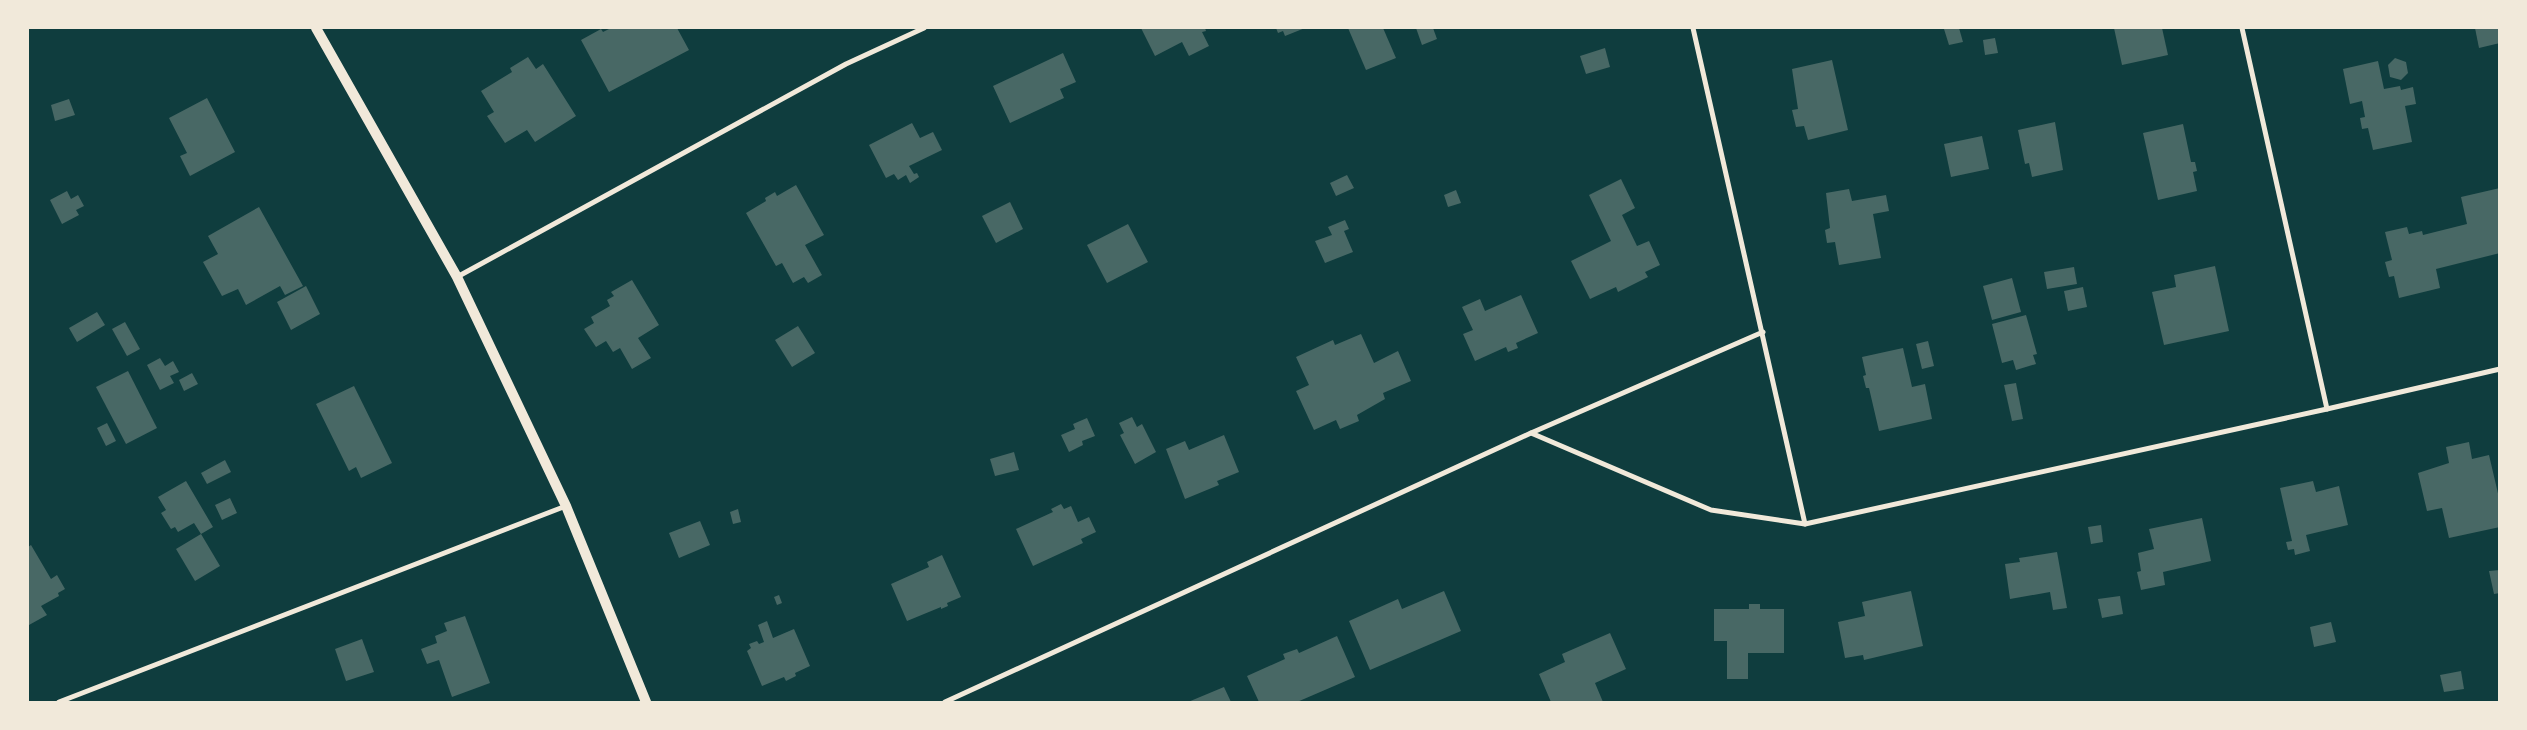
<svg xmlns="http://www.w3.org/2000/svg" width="2527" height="730" font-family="'Exo 2',sans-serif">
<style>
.building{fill:#486865}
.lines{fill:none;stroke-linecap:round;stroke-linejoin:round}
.minor{stroke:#f1e9da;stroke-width:5}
.secondary{stroke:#f1e9da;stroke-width:10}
</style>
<rect width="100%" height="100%" fill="#0f3d3e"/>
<g class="building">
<path d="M 611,28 L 677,28 L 689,50 L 609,92 L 581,40 L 601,29 L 603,32 Z"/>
<path d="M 1141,28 L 1205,28 L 1206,31 L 1202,32 L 1209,46 L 1189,56 L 1182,42 L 1155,56 Z"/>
<path d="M 1276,28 L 1305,28 L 1285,36 L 1283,31 L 1278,33 Z"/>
<path d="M 1348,28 L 1383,28 L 1396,58 L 1366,70 Z"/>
<path d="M 1416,28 L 1433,28 L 1437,39 L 1422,45 Z"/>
<path d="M 1959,28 L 1963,42 L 1949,45 L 1944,29 Z"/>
<path d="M 2114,28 L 2162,28 L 2168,55 L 2122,65 Z"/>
<path d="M 2475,28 L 2500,28 L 2500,43 L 2479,48 Z"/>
<path d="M 1995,38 L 1998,53 L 1985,55 L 1983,40 Z"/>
<path d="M 1605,48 L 1610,67 L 1586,74 L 1580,56 Z"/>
<path d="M 1063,53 L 1076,82 L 1060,89 L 1064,98 L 1010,123 L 993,86 Z"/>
<path d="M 528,57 L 536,69 L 543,64 L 576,116 L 535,142 L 527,130 L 505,143 L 487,116 L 494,112 L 481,91 L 512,72 L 510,68 Z"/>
<path d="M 2395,58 L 2406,62 L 2408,73 L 2401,80 L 2390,77 L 2388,65 Z"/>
<path d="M 1832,60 L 1848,130 L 1808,140 L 1804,126 L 1796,127 L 1792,110 L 1798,109 L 1792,69 Z"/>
<path d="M 2378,61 L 2384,89 L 2400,86 L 2401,90 L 2413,87 L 2416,104 L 2405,106 L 2412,142 L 2373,150 L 2368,128 L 2362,129 L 2360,118 L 2365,117 L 2362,101 L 2350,104 L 2343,69 Z"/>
<path d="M 207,98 L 235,152 L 190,176 L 180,156 L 187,153 L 169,118 Z"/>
<path d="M 69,99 L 75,115 L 55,121 L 51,105 Z"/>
<path d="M 2055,122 L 2063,170 L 2032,177 L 2029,163 L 2025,164 L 2018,130 Z"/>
<path d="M 912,123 L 920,138 L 933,132 L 942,150 L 909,166 L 914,174 L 917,173 L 919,177 L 910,183 L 906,175 L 898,180 L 894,174 L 886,178 L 869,145 Z"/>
<path d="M 2183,124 L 2191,162 L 2195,162 L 2197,171 L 2193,172 L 2197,191 L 2158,200 L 2143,133 Z"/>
<path d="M 1982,136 L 1989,169 L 1951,177 L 1944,144 Z"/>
<path d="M 1347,175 L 1354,188 L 1336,196 L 1330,183 Z"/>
<path d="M 1621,179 L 1635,208 L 1622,215 L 1637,246 L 1649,241 L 1660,265 L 1645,272 L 1648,277 L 1618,292 L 1616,287 L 1590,299 L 1571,261 L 1611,241 L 1589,195 Z"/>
<path d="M 796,185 L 824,235 L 805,245 L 822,275 L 808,283 L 804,277 L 793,283 L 782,263 L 776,266 L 746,213 L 766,201 L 765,198 L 775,192 L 777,196 Z"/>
<path d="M 2500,188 L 2500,253 L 2436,269 L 2440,288 L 2399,298 L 2394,276 L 2389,277 L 2385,262 L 2392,260 L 2385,232 L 2407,227 L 2409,234 L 2422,231 L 2423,235 L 2467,224 L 2461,197 Z"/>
<path d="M 1849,189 L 1852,201 L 1886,195 L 1889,211 L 1873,214 L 1881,258 L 1839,265 L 1835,242 L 1827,243 L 1825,230 L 1830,228 L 1826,193 Z"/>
<path d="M 1456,190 L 1461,203 L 1448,207 L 1444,195 Z"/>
<path d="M 67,191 L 71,199 L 78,195 L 84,206 L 76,210 L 79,215 L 62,224 L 50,200 Z"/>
<path d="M 1010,202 L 1023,229 L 996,243 L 982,216 Z"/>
<path d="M 259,207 L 303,286 L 285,295 L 280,286 L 246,305 L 238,289 L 222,296 L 203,262 L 218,254 L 208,236 Z"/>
<path d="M 1345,220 L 1349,229 L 1344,231 L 1353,252 L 1325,263 L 1315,241 L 1332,235 L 1328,227 Z"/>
<path d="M 1128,224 L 1148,262 L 1107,283 L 1087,245 Z"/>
<path d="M 2215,266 L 2229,331 L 2164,345 L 2152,292 L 2176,287 L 2174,275 Z"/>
<path d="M 2074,267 L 2077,284 L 2047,289 L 2044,272 Z"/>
<path d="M 2012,278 L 2021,312 L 1992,320 L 1983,286 Z"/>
<path d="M 632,280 L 659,325 L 638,338 L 651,358 L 632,369 L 620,348 L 613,352 L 606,341 L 596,347 L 584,329 L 594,323 L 591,317 L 610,306 L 607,300 L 614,296 L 611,292 Z"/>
<path d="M 306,286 L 320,314 L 291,330 L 277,302 Z"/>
<path d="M 2083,287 L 2087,307 L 2068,311 L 2064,291 Z"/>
<path d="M 1521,295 L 1538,333 L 1516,343 L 1518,348 L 1508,352 L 1506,347 L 1475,361 L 1463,334 L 1473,330 L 1462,307 L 1480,299 L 1485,311 Z"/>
<path d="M 97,312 L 105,325 L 77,342 L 69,328 Z"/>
<path d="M 2026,315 L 2037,354 L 2033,355 L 2036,364 L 2016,370 L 2013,360 L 2002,363 L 1992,324 Z"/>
<path d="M 125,322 L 140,349 L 127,356 L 112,329 Z"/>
<path d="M 798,326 L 815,353 L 792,367 L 775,340 Z"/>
<path d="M 1361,334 L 1374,363 L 1398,351 L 1411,381 L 1383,393 L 1385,399 L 1357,415 L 1359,421 L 1340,429 L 1336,420 L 1314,430 L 1296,391 L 1309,385 L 1296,357 L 1333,340 L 1335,345 Z"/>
<path d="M 1928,341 L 1934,366 L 1922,369 L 1916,344 Z"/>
<path d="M 1903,348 L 1912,387 L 1925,384 L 1932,419 L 1879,431 L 1869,388 L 1866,388 L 1863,376 L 1866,375 L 1862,357 Z"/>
<path d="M 160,358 L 165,366 L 173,361 L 179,372 L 170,376 L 174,383 L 160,390 L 147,365 Z"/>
<path d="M 128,371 L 157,428 L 126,444 L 96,387 Z"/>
<path d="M 192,373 L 198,384 L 184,391 L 179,380 Z"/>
<path d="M 2016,383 L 2023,419 L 2012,421 L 2004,385 Z"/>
<path d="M 354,386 L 392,463 L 361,478 L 356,467 L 349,471 L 316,404 Z"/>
<path d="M 1132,417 L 1137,427 L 1142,424 L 1156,452 L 1135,464 L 1120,435 L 1124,433 L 1119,423 Z"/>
<path d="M 1087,418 L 1095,436 L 1082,441 L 1083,445 L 1069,452 L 1061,435 L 1075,429 L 1073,424 Z"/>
<path d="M 107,423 L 116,441 L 106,446 L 97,428 Z"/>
<path d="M 1224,435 L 1239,472 L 1217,481 L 1219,485 L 1185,499 L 1166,449 L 1185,441 L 1189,450 Z"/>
<path d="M 2469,442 L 2472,459 L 2489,455 L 2500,502 L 2500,527 L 2449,538 L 2442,508 L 2427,511 L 2418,473 L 2449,463 L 2446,447 Z"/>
<path d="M 1014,452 L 1019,470 L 995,476 L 990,459 Z"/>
<path d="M 225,460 L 231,472 L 207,484 L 201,473 Z"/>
<path d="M 186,481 L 213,527 L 201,534 L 194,523 L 178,532 L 175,527 L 171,529 L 161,513 L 166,510 L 158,497 Z"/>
<path d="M 2313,481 L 2316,492 L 2339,486 L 2348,525 L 2306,535 L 2310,551 L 2295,555 L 2294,549 L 2288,550 L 2286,542 L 2292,541 L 2280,488 Z"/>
<path d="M 230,498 L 237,513 L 222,520 L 215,505 Z"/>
<path d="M 1061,504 L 1064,509 L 1071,506 L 1078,522 L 1089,517 L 1096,532 L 1081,539 L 1083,543 L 1033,566 L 1016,529 L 1053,512 L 1051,509 Z"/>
<path d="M 738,509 L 741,522 L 733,524 L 730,512 Z"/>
<path d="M 2202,518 L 2211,561 L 2163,572 L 2165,585 L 2141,590 L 2137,572 L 2141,571 L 2138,553 L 2154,549 L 2149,529 Z"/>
<path d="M 700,521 L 710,545 L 679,558 L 669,533 Z"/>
<path d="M 2101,525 L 2103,542 L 2091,544 L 2088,527 Z"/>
<path d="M 201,534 L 220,566 L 195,581 L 176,549 Z"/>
<path d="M 31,545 L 51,579 L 57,575 L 65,589 L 58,593 L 59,596 L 41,606 L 47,615 L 29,625 L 28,622 L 28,547 Z"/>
<path d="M 2057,552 L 2067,608 L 2053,610 L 2050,592 L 2010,599 L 2005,564 L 2020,562 L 2019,558 Z"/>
<path d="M 942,555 L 961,597 L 947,603 L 948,606 L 941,609 L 941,607 L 907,621 L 891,584 L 929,567 L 927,562 Z"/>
<path d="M 2500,570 L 2500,593 L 2494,594 L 2489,571 Z"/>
<path d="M 1444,591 L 1461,631 L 1370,670 L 1349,621 L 1398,599 L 1402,609 Z"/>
<path d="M 1911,591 L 1923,646 L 1864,660 L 1863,655 L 1845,658 L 1838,622 L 1865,616 L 1862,602 Z"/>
<path d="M 779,595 L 782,603 L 777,605 L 774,597 Z"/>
<path d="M 2120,596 L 2123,614 L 2102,618 L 2098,599 Z"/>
<path d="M 1749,604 L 1760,604 L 1760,609 L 1784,609 L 1784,653 L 1748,653 L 1748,679 L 1727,679 L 1727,641 L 1714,641 L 1714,609 L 1749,609 Z"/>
<path d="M 465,616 L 490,683 L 452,697 L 439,660 L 427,664 L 421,649 L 437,643 L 435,636 L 447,631 L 444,623 Z"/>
<path d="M 767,621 L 773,638 L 794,629 L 810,666 L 795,673 L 796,676 L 786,681 L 784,677 L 762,686 L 747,651 L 751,648 L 749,644 L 757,641 L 759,644 L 764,642 L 758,625 Z"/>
<path d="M 2331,622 L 2336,642 L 2314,647 L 2310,627 Z"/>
<path d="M 1610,633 L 1626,669 L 1595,683 L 1603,702 L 1551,702 L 1539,674 L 1565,662 L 1562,654 Z"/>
<path d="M 1337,636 L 1355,677 L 1297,702 L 1259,702 L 1247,676 L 1285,659 L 1283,654 L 1297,649 L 1299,653 Z"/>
<path d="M 362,639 L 374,672 L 346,681 L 335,649 Z"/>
<path d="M 2461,671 L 2464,689 L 2444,692 L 2440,675 Z"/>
<path d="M 1224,687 L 1231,702 L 1188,702 Z"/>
</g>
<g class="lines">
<g class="minor">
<path d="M 1693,28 L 1805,524"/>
<path d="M 2242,28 L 2327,409"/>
<path d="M 457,277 L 846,64 L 924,28"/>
<path d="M 1531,433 L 1763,332"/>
<path d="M 59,702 L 566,506"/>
<path d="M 945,702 L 1531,433 L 1711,510 L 1805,524 L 2327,409 L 2500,369"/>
</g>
<path class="secondary" d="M 316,28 L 457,277 L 566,506 L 646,702"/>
</g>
<rect width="2527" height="730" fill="none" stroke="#f1e9da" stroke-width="58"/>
</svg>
